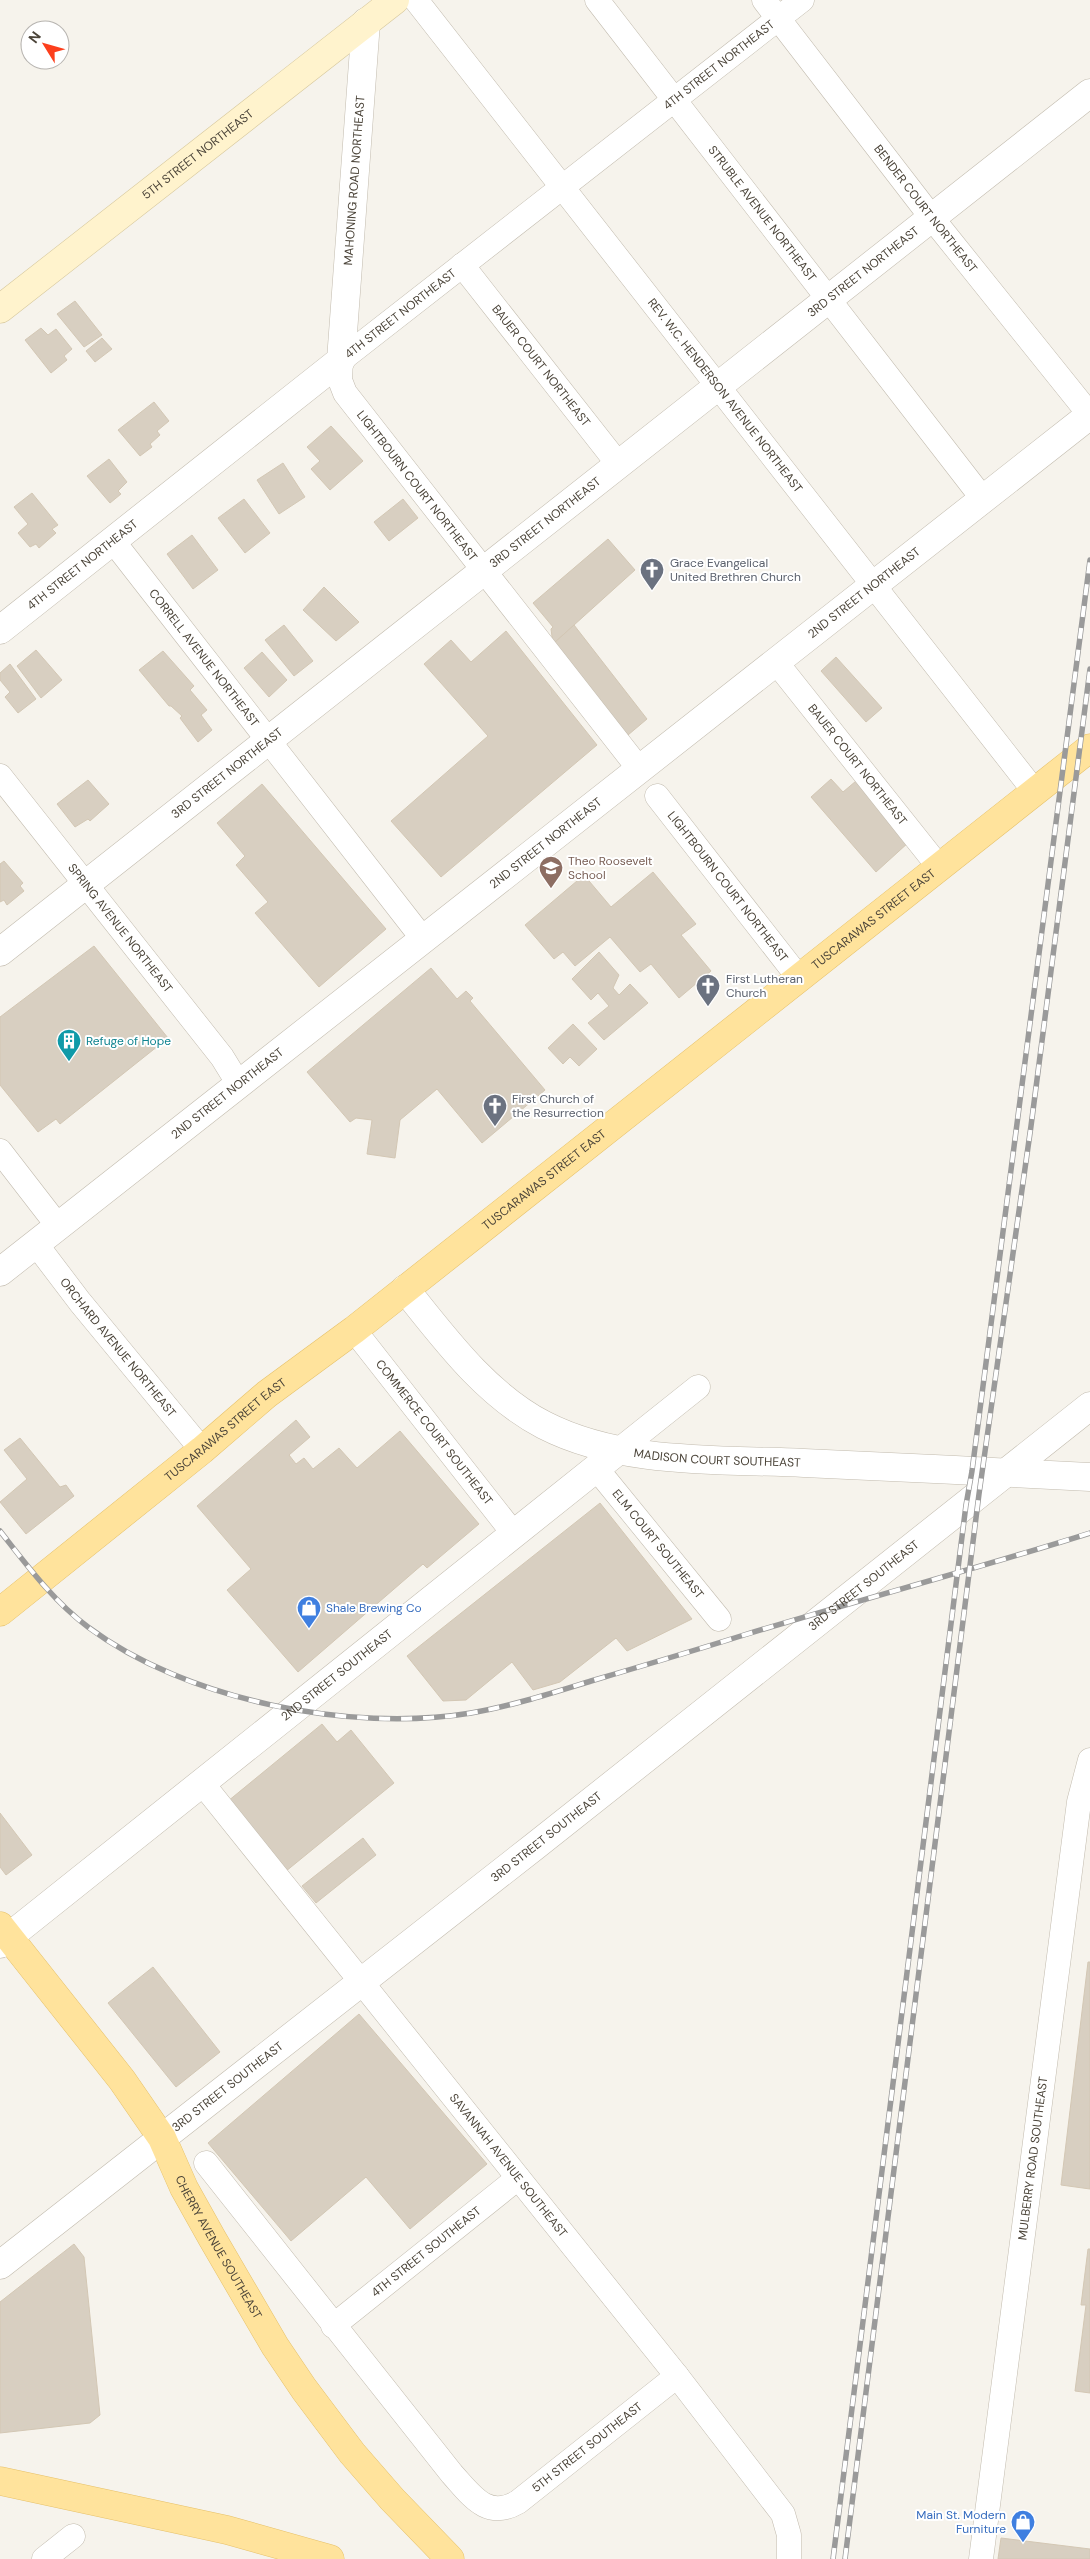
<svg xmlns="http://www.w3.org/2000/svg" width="1090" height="2559" font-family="'DM Sans',sans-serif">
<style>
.building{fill:#d8cfc1;stroke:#d3c7b4}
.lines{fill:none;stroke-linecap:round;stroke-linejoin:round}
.minor-casing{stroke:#c2bbae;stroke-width:25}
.tertiary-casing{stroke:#c2bbae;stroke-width:29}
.secondary-casing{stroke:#d6c79b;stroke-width:29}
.primary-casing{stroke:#e6c16a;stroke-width:29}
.minor{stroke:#fff;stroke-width:24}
.tertiary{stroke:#fff;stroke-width:28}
.secondary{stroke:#fff3cd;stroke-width:28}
.primary{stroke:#ffe39c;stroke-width:28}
.rail-casing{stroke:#9a9a9a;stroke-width:5.5}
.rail{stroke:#fff;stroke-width:4;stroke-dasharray:11;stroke-linecap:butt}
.labels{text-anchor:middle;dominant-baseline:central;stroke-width:4;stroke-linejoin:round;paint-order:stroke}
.street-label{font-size:12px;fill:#4b4439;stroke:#fff}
.worship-label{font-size:12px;fill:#5b616d;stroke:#fff;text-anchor:start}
.education-label{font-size:12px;fill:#785e54;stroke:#fff;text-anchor:start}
.culture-label{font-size:12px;fill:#0d838f;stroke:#fff;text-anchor:start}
.shop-label{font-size:12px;fill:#366cbe;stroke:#fff;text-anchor:start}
</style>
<rect width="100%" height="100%" fill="#f6f3ec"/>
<g class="building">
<path d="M 75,301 L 102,335 L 84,347 L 57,314 Z"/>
<path d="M 41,328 L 48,335 L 56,329 L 72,349 L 64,356 L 67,360 L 51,373 L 25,340 Z"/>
<path d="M 102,338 L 112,349 L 95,362 L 86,351 Z"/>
<path d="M 154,402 L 169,421 L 157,431 L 160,435 L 150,444 L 152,447 L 140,456 L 118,430 Z"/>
<path d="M 331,426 L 363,461 L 330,490 L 311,469 L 320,461 L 307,447 Z"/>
<path d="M 109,459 L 127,482 L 118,491 L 121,494 L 110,503 L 87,476 Z"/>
<path d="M 283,463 L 305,497 L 279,514 L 257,480 Z"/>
<path d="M 32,493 L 58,525 L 52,529 L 56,533 L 39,548 L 36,544 L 30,547 L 18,533 L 28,524 L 14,507 Z"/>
<path d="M 244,499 L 270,533 L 245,553 L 218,518 Z"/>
<path d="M 403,499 L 418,518 L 389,541 L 374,522 Z"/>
<path d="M 192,535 L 218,570 L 193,589 L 167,554 Z"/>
<path d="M 608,539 L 635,570 L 553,644 L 551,629 L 553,627 L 533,603 Z"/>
<path d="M 324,587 L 359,622 L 336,641 L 303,610 Z"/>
<path d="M 284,625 L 313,661 L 294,676 L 265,640 Z"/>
<path d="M 574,625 L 647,719 L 628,735 L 553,644 Z"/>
<path d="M 506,631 L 597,745 L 441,877 L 391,821 L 488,736 L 424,664 L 451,640 L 471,662 Z"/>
<path d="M 36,650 L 62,680 L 41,698 L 17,666 Z"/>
<path d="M 163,651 L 194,686 L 190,690 L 207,710 L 201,715 L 212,730 L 198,742 L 180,718 L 182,716 L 171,706 L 169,706 L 139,670 Z"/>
<path d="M 262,652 L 287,680 L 269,697 L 244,668 Z"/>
<path d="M 836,657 L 882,708 L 866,722 L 821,671 Z"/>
<path d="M 10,664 L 36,699 L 18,713 L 5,697 L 10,692 L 0,680 L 0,673 Z"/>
<path d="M 831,779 L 843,792 L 856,781 L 909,842 L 876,872 L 811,797 Z"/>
<path d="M 88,780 L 109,804 L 90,821 L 88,819 L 75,827 L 57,804 Z"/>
<path d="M 262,784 L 386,929 L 319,987 L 255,913 L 268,902 L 236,865 L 245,856 L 217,823 Z"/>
<path d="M 4,861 L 23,883 L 20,886 L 24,891 L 7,905 L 4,900 L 0,902 L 0,864 Z"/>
<path d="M 653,872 L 696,924 L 681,935 L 711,971 L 679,998 L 651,964 L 640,972 L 610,937 L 575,966 L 563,952 L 554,959 L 525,925 L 584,875 L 611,907 Z"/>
<path d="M 94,946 L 168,1038 L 60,1124 L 56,1119 L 38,1132 L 0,1085 L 0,1017 Z"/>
<path d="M 599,952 L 619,975 L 613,988 L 619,995 L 630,984 L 648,1003 L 604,1040 L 588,1023 L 609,1006 L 598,993 L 591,1000 L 572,979 Z"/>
<path d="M 431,968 L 457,999 L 466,991 L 473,998 L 470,1001 L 545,1090 L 482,1143 L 437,1089 L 400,1120 L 395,1158 L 367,1154 L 372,1120 L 356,1118 L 350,1122 L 307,1072 Z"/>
<path d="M 573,1024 L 597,1049 L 579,1066 L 570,1057 L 563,1064 L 548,1048 Z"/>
<path d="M 296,1420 L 310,1437 L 289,1455 L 296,1464 L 304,1458 L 313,1469 L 339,1448 L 357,1468 L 400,1431 L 479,1524 L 427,1568 L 423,1564 L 298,1672 L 227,1590 L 251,1569 L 197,1506 Z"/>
<path d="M 20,1438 L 60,1487 L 66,1485 L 74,1496 L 26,1534 L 0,1502 L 27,1479 L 4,1450 Z"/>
<path d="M 600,1503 L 692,1619 L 627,1651 L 616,1638 L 560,1682 L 533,1690 L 512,1662 L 466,1700 L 443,1701 L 407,1656 Z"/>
<path d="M 322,1724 L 337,1742 L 351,1730 L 394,1783 L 280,1876 L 222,1806 Z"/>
<path d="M 0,1813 L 32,1855 L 6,1875 L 0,1867 Z"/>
<path d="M 363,1838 L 376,1855 L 316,1903 L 302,1886 Z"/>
<path d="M 1088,1962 L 1090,1962 L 1090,2189 L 1061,2185 Z"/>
<path d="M 153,1967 L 220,2052 L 176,2087 L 108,2003 Z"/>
<path d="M 359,2014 L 487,2164 L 410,2229 L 366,2177 L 291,2241 L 208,2143 Z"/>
<path d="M 74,2244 L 84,2257 L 100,2415 L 90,2423 L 0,2433 L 0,2302 Z"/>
<path d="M 1088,2249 L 1090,2249 L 1090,2393 L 1075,2391 L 1086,2305 L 1081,2305 Z"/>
<path d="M 1001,2538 L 1090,2549 L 1090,2559 L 998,2559 Z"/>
</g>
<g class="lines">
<defs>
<g id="minor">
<path id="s1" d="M 416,0 L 1035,792"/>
<path id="s2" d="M 597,0 L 983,499"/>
<path id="s3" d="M 764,0 L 932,218 L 1090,415"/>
<path id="s4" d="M 462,265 L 619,465"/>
<path id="s5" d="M 113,541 L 423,939"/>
<path id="s6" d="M 776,662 L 939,867"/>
<path id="s7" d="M 640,770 L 345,393 L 340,380 L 341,360 L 802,0"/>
<path id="s8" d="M 0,776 L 222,1057 L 238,1083"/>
<path id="s9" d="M 657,796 L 799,978"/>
<path d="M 0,1151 L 58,1226"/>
<path id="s10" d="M 36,1244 L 80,1302 L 202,1450"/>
<path id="s11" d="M 354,1330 L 514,1534"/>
<path d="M 619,1450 L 698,1387"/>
<path id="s12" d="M 596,1468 L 719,1619"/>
<path id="s13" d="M 202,1783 L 677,2376 L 783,2514 L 789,2535 L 789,2559"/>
<path id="s14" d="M 206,2163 L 452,2474 C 472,2496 487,2520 518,2502 L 677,2376"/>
<path id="s15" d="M 333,2326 L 518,2178"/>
<path d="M 44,2559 L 73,2536"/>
<path id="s16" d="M 981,2559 L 1079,1802 L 1090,1760"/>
</g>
<g id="tertiary">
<path id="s17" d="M 0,630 L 341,360 L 366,22"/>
<path id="s18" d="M 0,952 L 1090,93"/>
<path id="s19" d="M 0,1272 L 1090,415"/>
<path id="s20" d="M 405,1289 C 445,1339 486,1395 544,1425 C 622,1465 719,1459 804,1463 C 899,1467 995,1472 1090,1477"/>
<path id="s21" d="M 0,1944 L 619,1450"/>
<path id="s22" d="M 0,2265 L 535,1846 L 1090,1406"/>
</g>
<g id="secondary">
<path id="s23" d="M 0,309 L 395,0"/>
</g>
<g id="primary">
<path id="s24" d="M 0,1612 L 202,1450 L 267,1394 L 354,1330 L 1090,748"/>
<path id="s25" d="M 0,1926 L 122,2080 L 162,2138 L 184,2188 L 212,2238 L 275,2346 L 304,2389 L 352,2453 L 392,2499 L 450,2559"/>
<path d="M 0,2481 L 227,2530 L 330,2559"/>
</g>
</defs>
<use href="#minor" class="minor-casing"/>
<use href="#tertiary" class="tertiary-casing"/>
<use href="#secondary" class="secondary-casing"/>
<use href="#primary" class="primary-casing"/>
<use href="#minor" class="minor"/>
<use href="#tertiary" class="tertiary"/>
<use href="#secondary" class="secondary"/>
<use href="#primary" class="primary"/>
<defs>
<g id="rail">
<path d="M 0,1531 C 26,1564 53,1601 88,1627 C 186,1700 350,1733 471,1713 C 512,1706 552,1693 591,1681 C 642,1666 693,1651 744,1635 C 859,1600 975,1569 1090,1533"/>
<path d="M 833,2559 L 966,1505 L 972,1471 L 1090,560"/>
<path d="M 845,2559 L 979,1494 L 1031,1126 L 1090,669"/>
</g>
</defs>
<use href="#rail" class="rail-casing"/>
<use href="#rail" class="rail"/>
</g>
<defs>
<symbol id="church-pin" viewBox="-11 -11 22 30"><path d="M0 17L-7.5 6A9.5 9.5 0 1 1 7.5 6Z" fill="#6b7280" stroke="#fff"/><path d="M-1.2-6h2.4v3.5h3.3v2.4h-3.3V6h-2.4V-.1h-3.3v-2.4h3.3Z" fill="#fff"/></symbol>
<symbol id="school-pin" viewBox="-11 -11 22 30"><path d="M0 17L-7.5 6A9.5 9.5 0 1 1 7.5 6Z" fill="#8d6e63" stroke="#fff"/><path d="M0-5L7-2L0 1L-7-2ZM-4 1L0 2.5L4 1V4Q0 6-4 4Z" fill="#fff"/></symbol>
<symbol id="building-pin" viewBox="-11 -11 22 30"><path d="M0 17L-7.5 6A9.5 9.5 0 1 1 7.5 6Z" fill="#0f9aa8" stroke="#fff"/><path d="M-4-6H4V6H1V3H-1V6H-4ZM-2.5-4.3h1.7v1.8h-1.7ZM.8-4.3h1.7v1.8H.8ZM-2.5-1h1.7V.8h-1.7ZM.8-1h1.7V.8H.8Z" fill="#fff"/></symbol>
<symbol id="shop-pin" viewBox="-11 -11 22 30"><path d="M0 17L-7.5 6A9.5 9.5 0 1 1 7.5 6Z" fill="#3f7fe0" stroke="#fff"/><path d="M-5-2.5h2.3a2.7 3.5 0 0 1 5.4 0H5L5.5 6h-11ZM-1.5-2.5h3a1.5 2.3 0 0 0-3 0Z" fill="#fff"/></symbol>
</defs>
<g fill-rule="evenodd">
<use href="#church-pin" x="638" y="556" width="28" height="38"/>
<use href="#school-pin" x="537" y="854" width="28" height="38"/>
<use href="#church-pin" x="694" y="972" width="28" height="38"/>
<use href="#building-pin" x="55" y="1027" width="28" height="38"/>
<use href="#church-pin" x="481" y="1092" width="28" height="38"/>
<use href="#shop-pin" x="295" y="1594" width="28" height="38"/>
<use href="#shop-pin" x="1009" y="2508" width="28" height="38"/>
</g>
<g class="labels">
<g class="street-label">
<text stroke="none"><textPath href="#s7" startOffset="992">4TH STREET NORTHEAST</textPath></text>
<text stroke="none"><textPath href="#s23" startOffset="251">5TH STREET NORTHEAST</textPath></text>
<text stroke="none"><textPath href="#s17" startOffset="615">MAHONING ROAD NORTHEAST</textPath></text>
<text stroke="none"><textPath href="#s3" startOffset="264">BENDER COURT NORTHEAST</textPath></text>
<text stroke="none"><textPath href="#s2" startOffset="270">STRUBLE AVENUE NORTHEAST</textPath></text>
<text stroke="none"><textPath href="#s18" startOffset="1099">3RD STREET NORTHEAST</textPath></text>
<text stroke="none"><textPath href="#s7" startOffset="588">4TH STREET NORTHEAST</textPath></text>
<text stroke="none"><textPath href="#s4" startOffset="128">BAUER COURT NORTHEAST</textPath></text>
<text stroke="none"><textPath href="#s1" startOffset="502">REV. W.C. HENDERSON AVENUE NORTHEAST</textPath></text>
<text transform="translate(417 486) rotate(52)">LIGHTBOURN COURT NORTHEAST</text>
<text stroke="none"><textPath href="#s18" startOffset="694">3RD STREET NORTHEAST</textPath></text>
<text stroke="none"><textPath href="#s17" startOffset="105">4TH STREET NORTHEAST</textPath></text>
<text stroke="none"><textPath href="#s19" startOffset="1099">2ND STREET NORTHEAST</textPath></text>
<text stroke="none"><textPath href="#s5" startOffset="148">CORRELL AVENUE NORTHEAST</textPath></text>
<text stroke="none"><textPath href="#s6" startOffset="131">BAUER COURT NORTHEAST</textPath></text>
<text stroke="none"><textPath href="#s18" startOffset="289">3RD STREET NORTHEAST</textPath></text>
<text stroke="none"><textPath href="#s19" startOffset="694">2ND STREET NORTHEAST</textPath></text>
<text stroke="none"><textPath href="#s9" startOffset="115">LIGHTBOURN COURT NORTHEAST</textPath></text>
<text stroke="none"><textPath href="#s24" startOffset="1115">TUSCARAWAS STREET EAST</textPath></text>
<text stroke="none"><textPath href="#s8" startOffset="194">SPRING AVENUE NORTHEAST</textPath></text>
<text stroke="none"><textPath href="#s19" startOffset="289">2ND STREET NORTHEAST</textPath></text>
<text stroke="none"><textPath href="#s24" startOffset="695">TUSCARAWAS STREET EAST</textPath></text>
<text stroke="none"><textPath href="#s10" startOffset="132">ORCHARD AVENUE NORTHEAST</textPath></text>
<text stroke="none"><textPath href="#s24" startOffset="290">TUSCARAWAS STREET EAST</textPath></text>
<text stroke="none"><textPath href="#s11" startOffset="130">COMMERCE COURT SOUTHEAST</textPath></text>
<text stroke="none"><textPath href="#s20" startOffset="374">MADISON COURT SOUTHEAST</textPath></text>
<text stroke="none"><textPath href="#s12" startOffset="98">ELM COURT SOUTHEAST</textPath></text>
<text stroke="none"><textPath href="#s22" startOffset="1099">3RD STREET SOUTHEAST</textPath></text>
<text stroke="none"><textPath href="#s21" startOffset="431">2ND STREET SOUTHEAST</textPath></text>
<text stroke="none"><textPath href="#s22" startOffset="694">3RD STREET SOUTHEAST</textPath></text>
<text stroke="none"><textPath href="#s22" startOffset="289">3RD STREET SOUTHEAST</textPath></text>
<text stroke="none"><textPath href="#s16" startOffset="404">MULBERRY ROAD SOUTHEAST</textPath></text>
<text stroke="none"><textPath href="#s13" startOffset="490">SAVANNAH AVENUE SOUTHEAST</textPath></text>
<text stroke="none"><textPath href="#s25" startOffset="390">CHERRY AVENUE SOUTHEAST</textPath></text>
<text stroke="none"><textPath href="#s15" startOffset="119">4TH STREET SOUTHEAST</textPath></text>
<text stroke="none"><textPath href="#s14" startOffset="565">5TH STREET SOUTHEAST</textPath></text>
</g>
<g class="worship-label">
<text x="670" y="563">Grace Evangelical<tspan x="670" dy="14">United Brethren Church</tspan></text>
<text x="726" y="979">First Lutheran<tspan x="726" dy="14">Church</tspan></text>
<text x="512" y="1099">First Church of<tspan x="512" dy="14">the Resurrection</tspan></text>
</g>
<g class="education-label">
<text x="568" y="861">Theo Roosevelt<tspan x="568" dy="14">School</tspan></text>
</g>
<g class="culture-label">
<text x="86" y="1041">Refuge of Hope</text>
</g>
<g class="shop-label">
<text x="326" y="1608">Shale Brewing Co</text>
<text x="1006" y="2515" text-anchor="end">Main St. Modern<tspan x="1006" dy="14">Furniture</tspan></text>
</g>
</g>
<g transform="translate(45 45) rotate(307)"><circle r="24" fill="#ffffff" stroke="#b7b4b0"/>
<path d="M0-4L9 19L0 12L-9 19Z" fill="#fc3f1d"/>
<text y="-8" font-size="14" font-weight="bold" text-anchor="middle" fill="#4b4439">N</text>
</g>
</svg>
